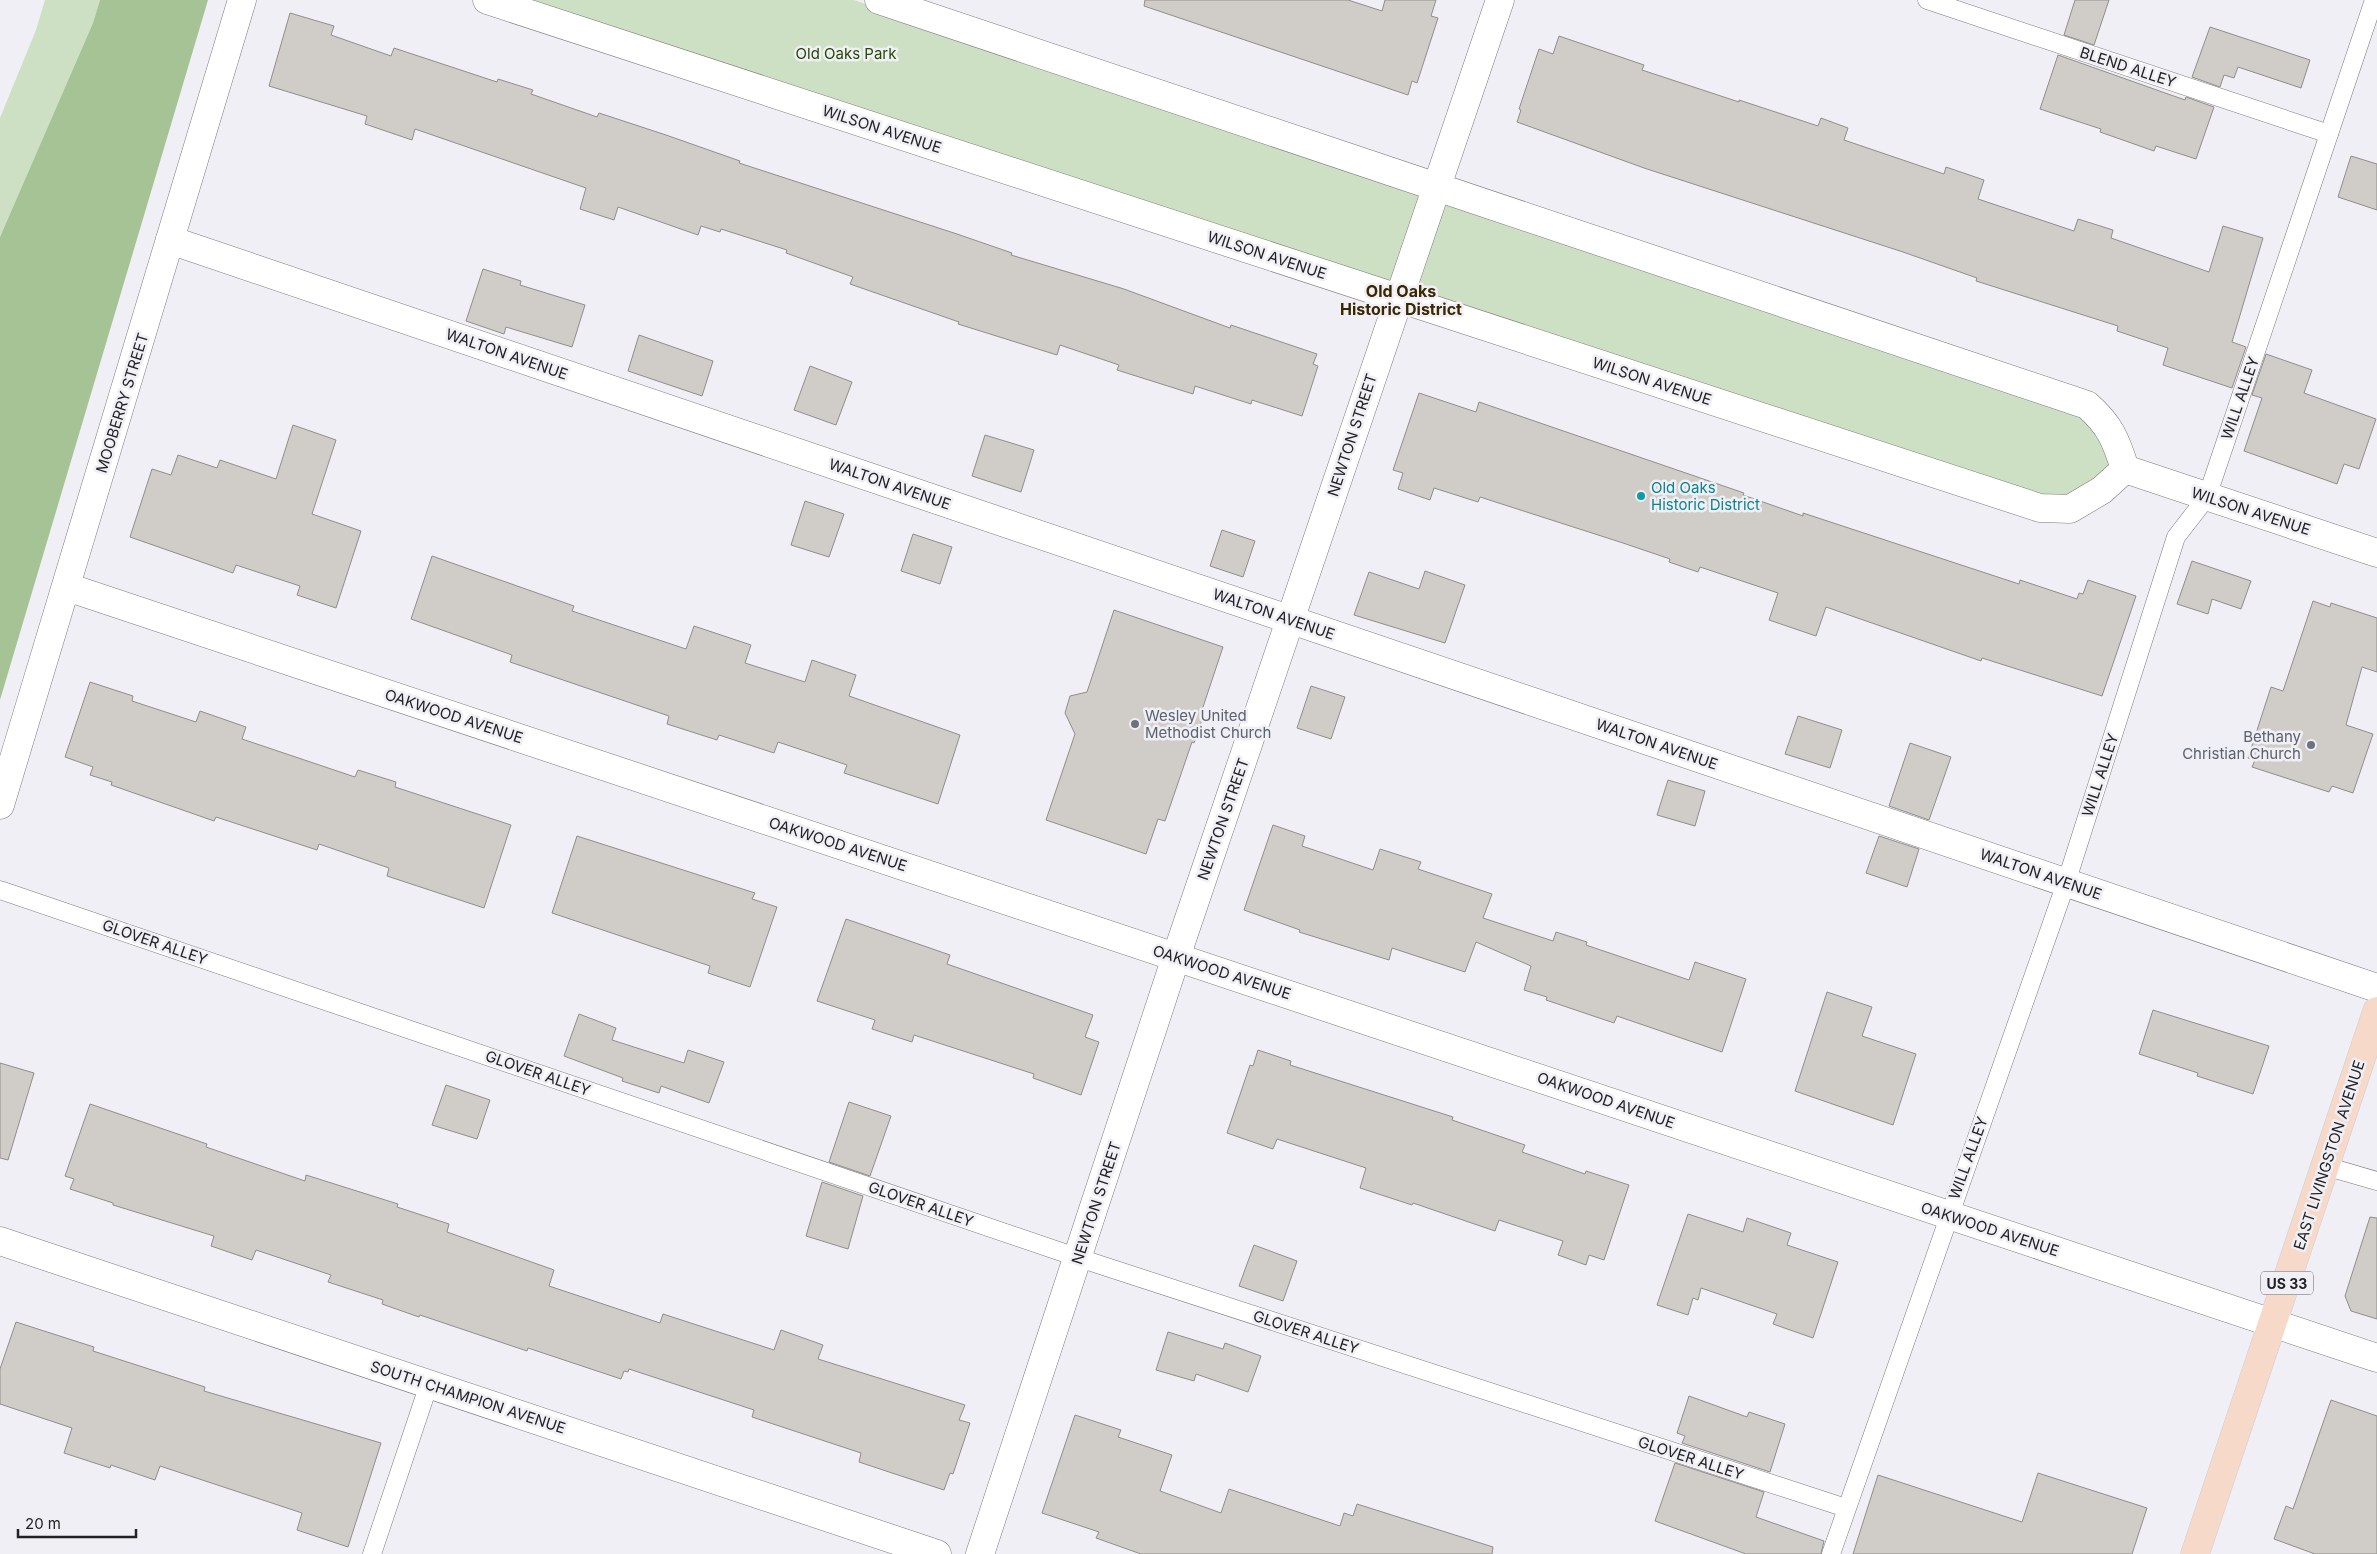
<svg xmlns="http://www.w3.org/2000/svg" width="2377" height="1554" font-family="Inter,sans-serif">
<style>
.green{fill:#cde0c3}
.forest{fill:#a5c394}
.building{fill:#d0ccc8;stroke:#918e8a}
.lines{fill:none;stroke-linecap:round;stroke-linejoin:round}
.service-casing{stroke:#7b7b80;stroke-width:19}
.minor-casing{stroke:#7b7b80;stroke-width:29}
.tertiary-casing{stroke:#7b7b80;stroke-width:29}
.primary-casing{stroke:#cececf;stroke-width:29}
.service{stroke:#fff;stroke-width:18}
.minor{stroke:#fff;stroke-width:28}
.tertiary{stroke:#fff;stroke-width:28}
.primary{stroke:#f7d9c9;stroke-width:28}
.culture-dot{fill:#0f9aa8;stroke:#efeff5;stroke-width:2}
.worship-dot{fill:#6b7280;stroke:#efeff5;stroke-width:2}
.labels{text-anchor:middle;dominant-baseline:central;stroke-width:5;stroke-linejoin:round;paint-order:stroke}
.shield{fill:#efeff5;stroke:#606063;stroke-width:1}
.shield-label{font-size:14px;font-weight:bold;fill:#222224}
.park-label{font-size:15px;fill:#254903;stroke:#efeff5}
.street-label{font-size:15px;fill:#222224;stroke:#efeff5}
.culture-label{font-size:15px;fill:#0d838f;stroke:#efeff5;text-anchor:start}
.worship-label{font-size:15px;fill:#5b616d;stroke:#efeff5;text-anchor:start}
.neighbourhood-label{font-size:16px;font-weight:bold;fill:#3a2700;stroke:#efeff5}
</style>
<rect width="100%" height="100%" fill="#efeff5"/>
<g class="green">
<path d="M 45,0 L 100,0 L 93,23 L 0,237 L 0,118 L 36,30 Z"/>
<path d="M 514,0 L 854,0 L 2090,415 L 2121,469 L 2070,507 Z"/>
</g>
<path class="forest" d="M 100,0 L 208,0 L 0,700 L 0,237 L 93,23 Z"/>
<g class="building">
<path d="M 1145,0 L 1348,0 L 1382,11 L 1385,0 L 1436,0 L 1431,16 L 1438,18 L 1417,83 L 1412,81 L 1408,95 L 1144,6 Z"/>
<path d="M 2075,0 L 2109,0 L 2094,45 L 2064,35 Z"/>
<path d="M 290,13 L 334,26 L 331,35 L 391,56 L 394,48 L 497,82 L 498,79 L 533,90 L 531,94 L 597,117 L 599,113 L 666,135 L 740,161 L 739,163 L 957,234 L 1012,253 L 1011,255 L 1124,289 L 1230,328 L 1231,325 L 1317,354 L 1313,364 L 1318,366 L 1302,416 L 1252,400 L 1251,404 L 1195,386 L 1193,394 L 1117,370 L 1119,365 L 1060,345 L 1057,355 L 958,324 L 959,322 L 850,284 L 853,277 L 786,253 L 787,250 L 721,229 L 720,232 L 701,226 L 698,235 L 618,207 L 614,220 L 580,209 L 586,188 L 415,129 L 412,140 L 365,124 L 367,116 L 269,86 Z"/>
<path d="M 2210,27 L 2310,60 L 2301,88 L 2238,67 L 2234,78 L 2224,75 L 2220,87 L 2192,77 Z"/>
<path d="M 1559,36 L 1644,65 L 1642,70 L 1739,102 L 1739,100 L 1818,126 L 1821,118 L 1848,128 L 1844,140 L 1944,174 L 1946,167 L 1984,180 L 1978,199 L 2074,231 L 2078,219 L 2113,230 L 2111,238 L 2209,272 L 2223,226 L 2263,238 L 2232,342 L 2246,347 L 2232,388 L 2163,365 L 2168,348 L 2117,331 L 2118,326 L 1976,281 L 1977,278 L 1903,252 L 1644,168 L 1517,122 L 1521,110 L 1519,109 L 1539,49 L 1553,54 Z"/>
<path d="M 2058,55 L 2185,100 L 2186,97 L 2214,107 L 2196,159 L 2156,146 L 2154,151 L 2100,132 L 2101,129 L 2040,109 Z"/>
<path d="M 2351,156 L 2377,164 L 2377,210 L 2338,197 Z"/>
<path d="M 483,269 L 521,281 L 520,285 L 585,305 L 572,347 L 506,327 L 504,334 L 466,321 Z"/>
<path d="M 639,335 L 713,361 L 702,396 L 628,371 Z"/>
<path d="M 2266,354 L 2312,370 L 2304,393 L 2376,419 L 2359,469 L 2344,464 L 2337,484 L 2244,451 L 2262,398 L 2252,395 Z"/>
<path d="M 810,366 L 852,382 L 836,425 L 794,410 Z"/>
<path d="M 1419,393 L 1476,412 L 1479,402 L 1744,493 L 1743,495 L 1803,516 L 1803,513 L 2019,584 L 2020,580 L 2077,599 L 2079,593 L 2083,594 L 2088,580 L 2136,596 L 2102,696 L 1982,658 L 1981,661 L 1826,607 L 1816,636 L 1769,620 L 1778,593 L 1700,567 L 1698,572 L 1669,562 L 1670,559 L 1623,543 L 1480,497 L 1478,502 L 1434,488 L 1430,500 L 1398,489 L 1403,473 L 1393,470 Z"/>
<path d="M 293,425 L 336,440 L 312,514 L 361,531 L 336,608 L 297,595 L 300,586 L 236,565 L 233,573 L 130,537 L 152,469 L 171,475 L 178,455 L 217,468 L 220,460 L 276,479 Z"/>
<path d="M 985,435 L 1034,450 L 1021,492 L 972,476 Z"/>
<path d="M 805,501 L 844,514 L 829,557 L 791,545 Z"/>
<path d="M 1222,530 L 1255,541 L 1243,577 L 1210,566 Z"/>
<path d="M 913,534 L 952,547 L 940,584 L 901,571 Z"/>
<path d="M 432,556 L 574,606 L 572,611 L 686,649 L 694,626 L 751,645 L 745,663 L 805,682 L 812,660 L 856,675 L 849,696 L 960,735 L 938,804 L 844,773 L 847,765 L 778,742 L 774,753 L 719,735 L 717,740 L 667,724 L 669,716 L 510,662 L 512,655 L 411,619 Z"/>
<path d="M 2192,561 L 2251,581 L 2241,609 L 2212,599 L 2208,614 L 2177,604 Z"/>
<path d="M 1425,571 L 1465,585 L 1445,643 L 1354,615 L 1369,572 L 1419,589 Z"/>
<path d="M 2313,601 L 2330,607 L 2331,603 L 2377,618 L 2377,672 L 2362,667 L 2346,725 L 2373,734 L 2353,793 L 2332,786 L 2329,792 L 2252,767 L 2255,760 L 2248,758 L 2271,687 L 2283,691 Z"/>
<path d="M 1114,610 L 1223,647 L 1202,710 L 1205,711 L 1194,743 L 1192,742 L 1165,821 L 1158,819 L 1146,854 L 1046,820 L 1075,734 L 1065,713 L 1070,696 L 1087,692 Z"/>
<path d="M 90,682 L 133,696 L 132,701 L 196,722 L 200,711 L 246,727 L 242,739 L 355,777 L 358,770 L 396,782 L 395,787 L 511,825 L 484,908 L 387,876 L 389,868 L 319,844 L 317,850 L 216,817 L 214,821 L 111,785 L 112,782 L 90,775 L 93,767 L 65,757 Z"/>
<path d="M 1311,686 L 1345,697 L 1331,739 L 1297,728 Z"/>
<path d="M 1798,716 L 1842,730 L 1830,768 L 1785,754 Z"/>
<path d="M 1910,743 L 1951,757 L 1929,820 L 1889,806 Z"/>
<path d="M 1668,780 L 1705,791 L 1695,826 L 1657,815 Z"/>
<path d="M 1273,825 L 1305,836 L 1302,846 L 1373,870 L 1380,849 L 1421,862 L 1418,869 L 1492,894 L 1483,918 L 1553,941 L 1556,932 L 1587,942 L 1586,945 L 1689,980 L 1695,962 L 1746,979 L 1722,1052 L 1617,1016 L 1614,1023 L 1546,1000 L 1547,997 L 1524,990 L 1531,966 L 1476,942 L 1465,972 L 1392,948 L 1389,960 L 1299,932 L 1300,930 L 1244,910 Z"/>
<path d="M 577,836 L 755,893 L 752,899 L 777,907 L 750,987 L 708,973 L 710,966 L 552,913 Z"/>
<path d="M 1879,836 L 1919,849 L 1907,887 L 1866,873 Z"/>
<path d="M 846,919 L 950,955 L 947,964 L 1093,1015 L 1085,1037 L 1099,1042 L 1081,1095 L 1033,1078 L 1034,1074 L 914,1035 L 912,1042 L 872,1029 L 875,1020 L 817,1001 Z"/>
<path d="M 1827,992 L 1872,1007 L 1862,1036 L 1916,1054 L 1893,1125 L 1795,1091 Z"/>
<path d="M 2153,1010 L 2269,1046 L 2253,1094 L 2197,1076 L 2198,1073 L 2139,1054 Z"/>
<path d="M 579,1014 L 616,1028 L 612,1040 L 684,1063 L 688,1050 L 724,1062 L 709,1103 L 661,1086 L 659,1093 L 622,1081 L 623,1078 L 564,1056 Z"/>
<path d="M 1258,1050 L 1291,1061 L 1290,1065 L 1453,1117 L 1452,1120 L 1525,1145 L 1522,1152 L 1585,1174 L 1586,1171 L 1629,1185 L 1604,1260 L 1589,1255 L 1586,1265 L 1558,1255 L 1563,1241 L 1499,1220 L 1495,1231 L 1413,1203 L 1412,1205 L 1360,1188 L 1366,1168 L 1277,1139 L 1273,1149 L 1227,1133 L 1250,1065 L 1253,1066 Z"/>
<path d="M 0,1063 L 34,1073 L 8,1160 L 0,1158 Z"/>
<path d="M 446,1085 L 490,1100 L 477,1139 L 432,1125 Z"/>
<path d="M 849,1102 L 891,1116 L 870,1176 L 829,1162 Z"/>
<path d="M 90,1104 L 207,1144 L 206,1147 L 305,1181 L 306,1175 L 398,1204 L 397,1207 L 449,1224 L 447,1232 L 554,1270 L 549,1286 L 660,1323 L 663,1314 L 774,1350 L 781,1330 L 823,1345 L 818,1359 L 965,1405 L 959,1420 L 970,1423 L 953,1474 L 950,1473 L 944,1490 L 892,1473 L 859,1462 L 861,1453 L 752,1417 L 754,1410 L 629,1369 L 628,1372 L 624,1371 L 621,1379 L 528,1348 L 527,1351 L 420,1315 L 419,1317 L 382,1304 L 383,1300 L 328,1282 L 331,1275 L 256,1250 L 252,1260 L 211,1246 L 214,1236 L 113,1205 L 113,1203 L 70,1189 L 74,1179 L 65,1176 Z"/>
<path d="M 822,1182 L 863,1196 L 848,1249 L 806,1236 Z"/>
<path d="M 1688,1214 L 1743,1232 L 1747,1218 L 1791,1233 L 1787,1245 L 1838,1262 L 1813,1338 L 1773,1324 L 1777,1314 L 1701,1288 L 1698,1300 L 1693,1298 L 1688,1315 L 1657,1305 Z"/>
<path d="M 2370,1217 L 2377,1218 L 2377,1319 L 2351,1311 L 2345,1296 Z"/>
<path d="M 1254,1245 L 1297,1261 L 1283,1301 L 1239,1286 Z"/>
<path d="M 16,1322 L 94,1347 L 93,1351 L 205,1387 L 204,1391 L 381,1443 L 348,1547 L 297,1530 L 302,1513 L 160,1466 L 155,1480 L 111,1465 L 110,1468 L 64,1453 L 72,1428 L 0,1404 L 0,1369 Z"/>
<path d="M 1168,1332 L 1223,1349 L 1225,1343 L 1261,1356 L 1248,1392 L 1196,1374 L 1194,1381 L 1156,1370 Z"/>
<path d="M 1689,1396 L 1747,1417 L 1749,1412 L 1785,1424 L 1770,1472 L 1682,1443 L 1685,1436 L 1677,1433 Z"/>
<path d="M 2331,1400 L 2377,1416 L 2377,1554 L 2315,1554 L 2274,1539 L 2286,1506 L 2293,1509 Z"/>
<path d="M 1075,1415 L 1121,1430 L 1118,1437 L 1172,1455 L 1160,1491 L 1221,1513 L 1229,1489 L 1340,1526 L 1344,1513 L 1353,1516 L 1357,1504 L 1493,1547 L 1492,1554 L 1141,1554 L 1096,1538 L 1099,1532 L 1042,1513 Z"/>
<path d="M 1675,1463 L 1764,1492 L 1756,1517 L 1824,1541 L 1821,1554 L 1746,1554 L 1655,1521 Z"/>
<path d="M 2038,1473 L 2147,1508 L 2132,1554 L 1853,1554 L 1878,1475 L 2022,1522 Z"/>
</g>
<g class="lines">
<defs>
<g id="service">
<path d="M 1927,0 L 2329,134"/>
<path d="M 0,890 L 1079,1258 L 1846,1508"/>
<path d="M 2325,1166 L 2377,1181"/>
<path d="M 372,1554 L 429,1384"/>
<path d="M 1831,1554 L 2066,883 L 2176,537 L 2207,497 L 2374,0"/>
</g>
<g id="minor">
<path d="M 487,0 L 2040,508 L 2070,509 L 2102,490 L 2125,469"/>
<path d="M 879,0 L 2087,405 C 2110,425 2116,440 2125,469"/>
<path d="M 170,240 L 2377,988"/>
<path d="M 2125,469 L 2377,553"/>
<path d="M 67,587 L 2377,1358"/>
<path d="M 980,1554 L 1176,957 L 1500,0"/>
</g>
<g id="tertiary">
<path d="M 0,805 L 242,0"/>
<path d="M 0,1241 L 937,1554"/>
</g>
<path id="primary" d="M 2195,1554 L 2377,1011"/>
</defs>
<use href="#service" class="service-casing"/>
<use href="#minor" class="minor-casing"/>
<use href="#tertiary" class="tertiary-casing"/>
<use href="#primary" class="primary-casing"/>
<use href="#service" class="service"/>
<use href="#minor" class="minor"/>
<use href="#tertiary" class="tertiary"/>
<use href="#primary" class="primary"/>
</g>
<circle class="culture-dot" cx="1641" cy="496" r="5"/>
<g class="worship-dot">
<circle cx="1135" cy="724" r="5"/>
<circle cx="2311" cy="745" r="5"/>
</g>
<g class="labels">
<rect class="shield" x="2261" y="1271.5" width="52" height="23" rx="4"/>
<g class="shield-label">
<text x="2287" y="1283">US 33</text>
</g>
<g class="park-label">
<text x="846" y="53">Old Oaks Park</text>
</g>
<g class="street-label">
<text transform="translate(2128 67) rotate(18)">BLEND ALLEY</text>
<text transform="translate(882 129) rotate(18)">WILSON AVENUE</text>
<text transform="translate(1267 255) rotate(18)">WILSON AVENUE</text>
<text transform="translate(507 354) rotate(19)">WALTON AVENUE</text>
<text transform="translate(1652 381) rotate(18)">WILSON AVENUE</text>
<text transform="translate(2240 398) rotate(-71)">WILL ALLEY</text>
<text transform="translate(122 403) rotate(-73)">MOOBERRY STREET</text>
<text transform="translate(1352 435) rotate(-72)">NEWTON STREET</text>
<text transform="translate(890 484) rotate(19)">WALTON AVENUE</text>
<text transform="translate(2251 511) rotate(18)">WILSON AVENUE</text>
<text transform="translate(1274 614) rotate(19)">WALTON AVENUE</text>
<text transform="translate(454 716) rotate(18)">OAKWOOD AVENUE</text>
<text transform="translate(1657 744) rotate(19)">WALTON AVENUE</text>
<text transform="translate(2100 775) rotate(-72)">WILL ALLEY</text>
<text transform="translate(1223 819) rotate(-71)">NEWTON STREET</text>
<text transform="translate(838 844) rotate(18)">OAKWOOD AVENUE</text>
<text transform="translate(2041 874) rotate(19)">WALTON AVENUE</text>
<text transform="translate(155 942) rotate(19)">GLOVER ALLEY</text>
<text transform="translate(1222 972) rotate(18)">OAKWOOD AVENUE</text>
<text transform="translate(538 1073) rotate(19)">GLOVER ALLEY</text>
<text transform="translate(1606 1100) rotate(19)">OAKWOOD AVENUE</text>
<text transform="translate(2329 1155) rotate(-72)">EAST LIVINGSTON AVENUE</text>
<text transform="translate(1968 1158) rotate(-70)">WILL ALLEY</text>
<text transform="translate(1096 1203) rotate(-72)">NEWTON STREET</text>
<text transform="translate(921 1204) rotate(19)">GLOVER ALLEY</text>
<text transform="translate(1990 1229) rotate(18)">OAKWOOD AVENUE</text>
<text transform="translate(1306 1332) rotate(18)">GLOVER ALLEY</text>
<text transform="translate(468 1397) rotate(18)">SOUTH CHAMPION AVENUE</text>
<text transform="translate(1691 1458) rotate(18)">GLOVER ALLEY</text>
</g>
<g class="culture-label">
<text x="1651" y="487">Old Oaks<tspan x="1651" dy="17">Historic District</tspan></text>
</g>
<g class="worship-label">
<text x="1145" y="715">Wesley United<tspan x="1145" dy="17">Methodist Church</tspan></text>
<text x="2301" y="736" text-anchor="end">Bethany<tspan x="2301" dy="17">Christian Church</tspan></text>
</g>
<g class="neighbourhood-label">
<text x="1401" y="291">Old Oaks<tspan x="1401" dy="18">Historic District</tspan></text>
</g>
</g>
<path d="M18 1529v8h118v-8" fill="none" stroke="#222224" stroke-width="2.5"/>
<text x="25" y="1529" font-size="15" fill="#222224" stroke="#efeff5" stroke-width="4" paint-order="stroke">20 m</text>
</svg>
